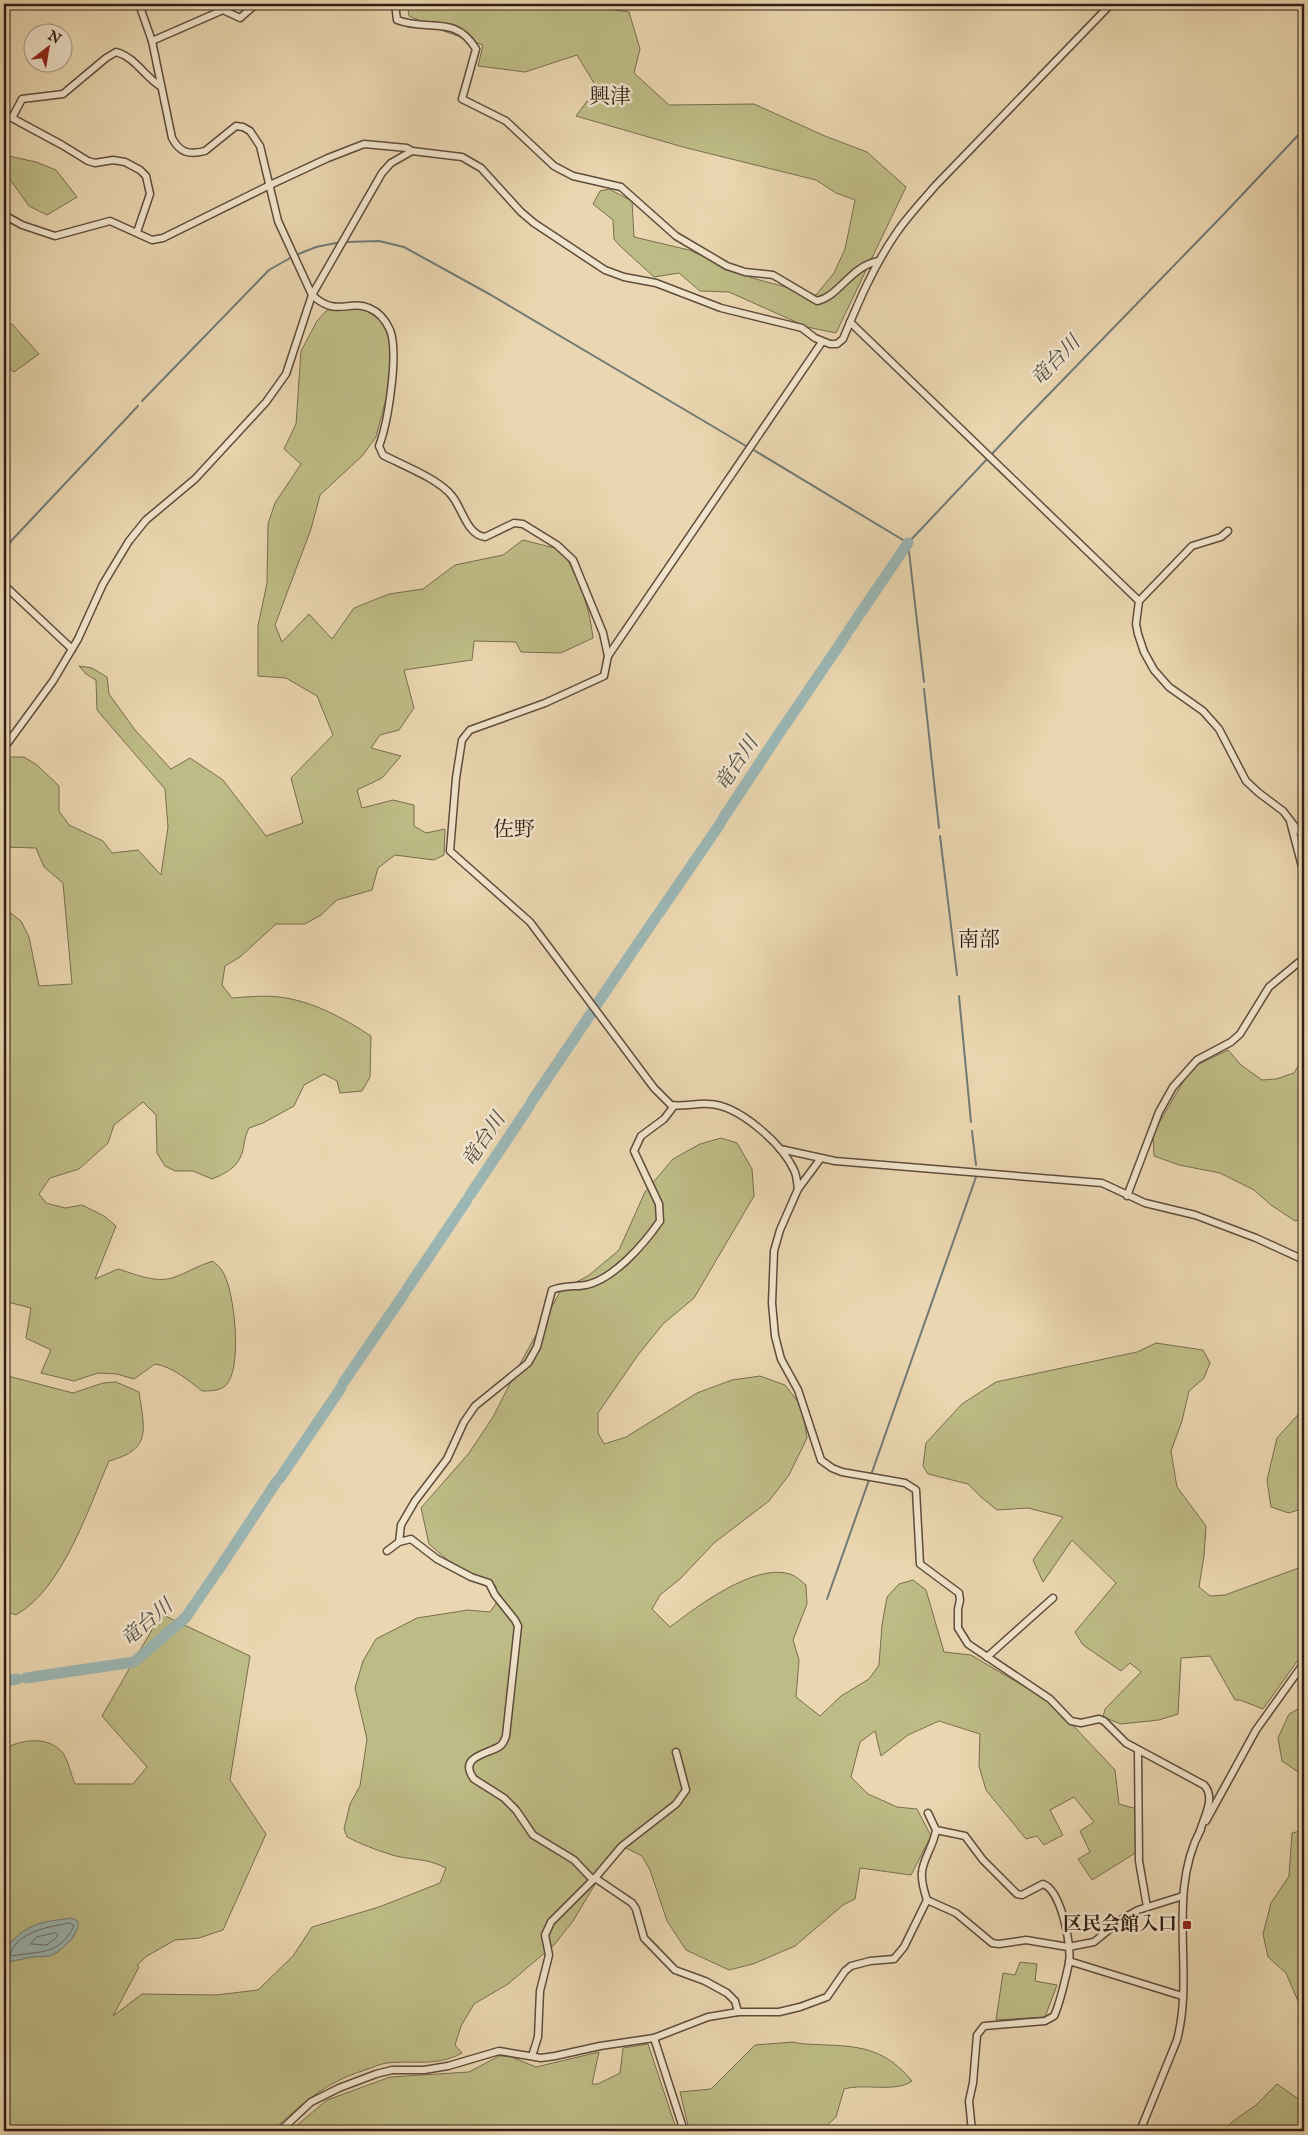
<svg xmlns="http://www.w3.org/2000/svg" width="1308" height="2135" font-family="'IM FELL English','Noto Serif JP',serif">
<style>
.green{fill:#bebc86;stroke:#786d4e}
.water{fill:#9bb7b5;stroke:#717a75}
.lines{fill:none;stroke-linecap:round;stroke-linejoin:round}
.shore{stroke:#666a65;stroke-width:1}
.stream{stroke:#717a75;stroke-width:2}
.river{stroke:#9bb7b5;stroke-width:11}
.street-casing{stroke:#5f4c3c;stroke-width:9}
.street{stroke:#f1e4cc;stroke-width:6}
.poi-dot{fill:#8f2418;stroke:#f1e4cc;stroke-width:2}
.labels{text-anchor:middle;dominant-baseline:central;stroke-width:5;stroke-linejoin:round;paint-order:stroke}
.poi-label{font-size:19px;font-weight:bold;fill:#311e15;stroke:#f1e4cc;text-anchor:end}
.water-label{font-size:20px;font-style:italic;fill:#514c45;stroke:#f1e4cc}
.quarter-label{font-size:21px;fill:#311e15;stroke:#f1e4cc}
</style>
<rect width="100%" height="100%" fill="#ead6b0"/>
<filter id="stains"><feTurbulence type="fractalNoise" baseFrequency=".004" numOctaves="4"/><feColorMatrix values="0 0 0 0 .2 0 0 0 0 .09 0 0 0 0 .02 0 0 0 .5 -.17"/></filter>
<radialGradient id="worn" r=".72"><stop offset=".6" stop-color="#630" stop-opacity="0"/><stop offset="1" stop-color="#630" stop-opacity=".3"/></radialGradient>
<g class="green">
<path d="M 407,4 C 481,4 556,0 629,12 L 640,49 L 634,73 L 669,105 L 754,104 L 825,136 L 867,152 L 906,187 L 836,333 L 807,327 L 729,292 L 700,291 L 679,273 L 654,277 L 619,245 L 614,239 L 613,220 L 593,204 L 600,191 L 609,189 L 632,201 L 634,237 L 689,250 L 752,278 L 816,295 L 834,273 L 845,249 L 855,200 L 836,193 L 816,180 L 683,147 L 576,116 L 597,88 L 577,55 L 525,72 L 478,66 L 483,45 L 441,30 L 409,16 Z"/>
<path d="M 4,155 L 36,162 L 56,170 L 77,197 L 47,215 L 29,206 L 9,178 L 4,176 Z"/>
<path d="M 341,308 L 363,308 L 385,321 L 392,339 L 390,383 L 376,437 L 362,456 L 320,495 L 311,529 L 275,625 L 282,642 L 309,614 L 332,639 L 354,608 L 389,594 L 423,589 L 455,565 L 503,555 L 523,540 L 562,550 C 579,580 589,603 593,638 L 561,653 L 521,652 L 516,642 L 474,641 L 472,660 L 404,670 L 414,708 L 399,730 L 380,735 L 371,748 L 401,756 L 382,778 L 357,790 L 362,808 L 393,800 L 414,805 L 414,826 L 426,833 L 445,829 L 444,855 L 434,860 L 395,855 L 378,868 L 372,890 L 337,900 L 321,915 L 305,924 L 276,924 L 240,957 L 225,966 L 222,985 L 232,998 C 247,997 264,995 279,997 C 313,1001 343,1018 371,1036 L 370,1077 L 362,1091 L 340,1093 L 337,1081 L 324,1074 L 304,1085 L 294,1106 L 263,1123 L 249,1128 C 243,1139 245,1149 240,1158 C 235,1169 222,1175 212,1179 L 193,1171 L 175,1171 L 165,1166 L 157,1153 L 156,1115 L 143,1102 L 114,1125 L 108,1143 L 79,1169 L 50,1178 L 39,1194 L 46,1203 L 65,1208 L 82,1205 L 104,1216 L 116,1226 L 95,1279 L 118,1269 C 135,1274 154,1283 172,1278 C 186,1274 198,1265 213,1261 C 216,1264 221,1268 223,1272 C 235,1293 241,1361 229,1381 C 224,1391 212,1391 202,1391 C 188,1380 173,1367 155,1364 L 134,1379 L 117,1374 L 98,1373 L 74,1381 L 41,1373 L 51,1350 L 26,1338 L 31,1308 L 4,1301 L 4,908 L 21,921 L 29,937 L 39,986 L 72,984 L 63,883 L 44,867 L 36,848 L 4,847 L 4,761 L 8,757 L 24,757 L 37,765 L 59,786 L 59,811 L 69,825 L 103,841 L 112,853 L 138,850 L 161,875 L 168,827 L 165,789 L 97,710 L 96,680 L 86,674 L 79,666 L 92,668 L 107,677 L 109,694 L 135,730 L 171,769 L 190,758 L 223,780 L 266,836 L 303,823 L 291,778 L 333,735 L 317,696 L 286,678 L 258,676 L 258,626 L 267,583 L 268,524 L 275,503 L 301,464 L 284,449 L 296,424 L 301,351 L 317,321 L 327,310 Z"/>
<path d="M 4,324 L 12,324 L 39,354 L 14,372 L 4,364 Z"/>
<path d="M 1228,1050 L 1241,1065 L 1262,1080 L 1276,1079 L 1294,1073 L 1304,1056 L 1304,1219 L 1295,1221 L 1271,1205 L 1254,1190 L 1220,1173 L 1179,1165 L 1154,1156 L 1153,1133 L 1186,1077 L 1197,1065 Z"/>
<path d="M 721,1138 L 737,1143 L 752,1169 L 754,1196 L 694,1298 L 663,1324 L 638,1355 L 598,1413 L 598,1433 L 604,1444 L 626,1437 L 697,1393 L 732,1380 L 760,1376 L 785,1385 L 802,1407 L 807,1438 L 789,1475 L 769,1501 L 714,1543 L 680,1579 L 660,1595 L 652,1609 L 670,1627 C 698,1606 754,1563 790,1574 C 796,1576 801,1581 806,1585 L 807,1604 L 793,1640 L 799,1660 L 796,1697 L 820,1716 L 841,1696 L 869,1679 L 879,1665 L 882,1625 L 887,1597 L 899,1584 L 913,1580 L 926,1590 L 944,1652 L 971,1655 L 1052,1703 L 1115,1770 L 1119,1804 L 1137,1809 L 1137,1852 L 1092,1880 L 1078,1859 L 1090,1852 L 1080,1831 L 1094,1822 L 1074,1797 L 1050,1810 L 1063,1835 L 1044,1845 L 1037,1836 L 1026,1839 L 986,1790 L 979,1766 L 980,1734 L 939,1721 L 908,1735 L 881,1756 L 875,1731 L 860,1742 L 851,1777 L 868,1794 L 897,1807 L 917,1809 L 931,1836 L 911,1875 L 860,1868 L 855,1899 L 843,1905 L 795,1946 L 753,1964 L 729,1970 L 686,1950 L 667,1921 L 650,1870 L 642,1856 L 626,1848 L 607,1859 L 597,1881 L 573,1921 L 554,1945 L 508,1984 L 474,2004 L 461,2026 L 455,2045 L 462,2053 C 437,2067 414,2060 387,2063 C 379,2064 372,2068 365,2070 C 324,2083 303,2103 272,2131 L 4,2131 L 4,1749 C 20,1740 47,1735 62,1752 C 68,1759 71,1775 75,1784 L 133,1784 L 147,1767 L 102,1716 L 161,1614 L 250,1656 L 230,1780 L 266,1834 L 223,1930 L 199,1938 L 175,1940 L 147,1956 L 137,1965 L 139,1967 L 113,2016 L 142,1994 L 216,1995 L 258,1990 L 293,1956 L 312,1927 L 379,1907 L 440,1883 L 446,1868 C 424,1857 413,1861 392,1855 C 376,1850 361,1844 347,1837 L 344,1829 L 350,1804 L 360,1786 L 367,1739 L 355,1688 L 363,1661 L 376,1639 L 417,1618 L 468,1610 L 490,1612 L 497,1602 L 496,1586 L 450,1562 L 429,1544 L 421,1508 L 469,1453 L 493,1417 L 522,1360 L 561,1290 L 588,1276 L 619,1250 L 645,1192 L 673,1159 L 700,1144 Z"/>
<path d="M 1156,1343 L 1203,1350 L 1210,1363 L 1204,1378 L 1189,1391 L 1182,1421 L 1171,1451 L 1177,1487 L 1206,1526 L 1204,1556 L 1199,1587 L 1210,1596 L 1225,1595 L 1304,1566 L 1304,1657 L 1301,1656 L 1263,1709 L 1240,1700 L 1235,1700 L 1210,1656 L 1181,1658 L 1178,1714 L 1159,1720 L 1121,1724 L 1103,1717 L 1105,1709 L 1141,1672 L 1130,1663 L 1121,1671 L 1083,1645 L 1075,1632 L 1116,1583 L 1072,1540 L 1043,1582 L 1033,1560 L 1063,1517 L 1028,1508 L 997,1510 L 981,1497 L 968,1484 L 928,1474 L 923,1466 L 926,1443 L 962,1404 L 996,1382 L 1137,1352 Z"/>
<path d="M 4,1375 L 73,1393 L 103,1383 L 116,1382 L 139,1392 C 144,1429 153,1449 109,1461 C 88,1509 63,1588 16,1615 L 4,1611 Z"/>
<path d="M 1304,1408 L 1304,1508 L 1289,1513 L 1271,1507 L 1267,1480 L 1277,1438 Z"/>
<path d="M 1304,1706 L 1304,1776 L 1282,1761 L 1278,1738 L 1289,1714 Z"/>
<path d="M 1304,1830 L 1304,2049 L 1298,2023 L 1301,2008 L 1286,1973 L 1268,1957 L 1263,1934 L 1271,1903 L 1289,1876 L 1292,1833 Z"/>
<path d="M 1020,1962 L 1037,1964 L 1035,1981 L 1057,1985 L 1045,2017 L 996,2020 L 1003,1973 L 1015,1975 Z"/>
<path d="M 793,2042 C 805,2045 815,2044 827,2045 C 865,2046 888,2052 912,2081 C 895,2093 865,2083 844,2089 L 836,2117 L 821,2131 L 691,2131 L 688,2125 L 680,2092 L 711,2089 L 755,2045 Z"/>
<path d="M 648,2044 L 677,2131 L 290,2131 L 327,2100 L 390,2077 L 469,2072 L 499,2056 L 509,2056 L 536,2067 L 599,2052 L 592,2084 L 598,2084 L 620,2073 L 623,2048 Z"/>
<path d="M 1277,2084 L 1304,2103 L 1304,2131 L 1224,2131 L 1232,2122 L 1256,2105 Z"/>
</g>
<path class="water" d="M 71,1918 L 78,1921 L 78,1928 L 72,1939 L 58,1952 L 50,1956 L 32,1957 L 9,1962 L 4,1959 C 3,1946 20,1932 31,1927 C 42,1921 59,1920 71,1918 Z"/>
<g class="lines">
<g class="shore">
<path d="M 70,1923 L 74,1926 C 57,1957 42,1950 12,1956 L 10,1955 C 16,1932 51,1926 70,1923 Z"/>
<path d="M 56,1933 L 58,1936 L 47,1945 L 30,1944 L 37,1937 Z"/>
</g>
<g class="stream">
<path d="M 346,242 L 379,241 L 404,247 L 491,295 L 746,446"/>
<path d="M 296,255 L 316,247 L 341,242"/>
<path d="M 142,401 L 269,270 L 292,257"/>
<path d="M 752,449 L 908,543 L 924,682"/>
<path d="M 908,543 L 1022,422 L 1223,215 L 1304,129"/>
<path d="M 4,552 L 12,540 L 138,406"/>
<path d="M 924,689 L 939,828"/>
<path d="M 940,836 L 957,975"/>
<path d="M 959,996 L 971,1122"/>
<path d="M 972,1131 L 976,1165"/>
<path d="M 871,1475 L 976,1177"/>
<path d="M 827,1599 L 869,1480"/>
</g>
<g class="river">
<path d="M 849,630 L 908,543"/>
<path d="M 785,725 L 846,635"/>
<path d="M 722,820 L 782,729"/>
<path d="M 659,913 L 720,824"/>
<path d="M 597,1004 L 656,917"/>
<path d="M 532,1101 L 592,1012"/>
<path d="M 470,1195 L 530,1105"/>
<path d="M 407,1289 L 467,1200"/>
<path d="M 343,1383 L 404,1294"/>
<path d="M 280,1478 L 341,1388"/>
<path d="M 217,1572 L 277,1481"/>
<path d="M 26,1678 L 134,1662 L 186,1617 L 214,1576"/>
<path d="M 4,1681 L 17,1679"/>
</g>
<defs>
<g id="street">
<path d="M 139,4 L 152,41 L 172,138 C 180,153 189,155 205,151 L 236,126 L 243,127 L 250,131 L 260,146 L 278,221 L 312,295 C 337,318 349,299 369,308 C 379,312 386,321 390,330 C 399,353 388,423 379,446 L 383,455 C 402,465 439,479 452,496 C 462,508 467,535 485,537 L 514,523 L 523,524 L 557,545 L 573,560 L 603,633 L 608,656"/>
<path d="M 395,4 L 397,20 C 429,32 455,14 476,49 L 462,99 L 506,121 L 554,166 L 573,176 L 621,187 L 676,236 L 727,266 L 745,272 L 773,275 L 817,301 C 840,296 850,266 879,261"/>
<path d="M 152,41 L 223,10 L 240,18 L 256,4"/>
<path d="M 4,215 L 22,225 L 55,236 L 110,221 L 152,240 L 163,238 L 270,185 L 328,158 L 364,144 L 407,148 L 412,151 L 462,157 L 481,168 L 521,212 L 534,223 L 605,270 L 624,277 L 656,283 L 721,308 L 802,328 L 815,338 L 830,344 L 837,344 L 843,339 C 858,303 874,265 897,232 C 908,216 923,200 936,185 L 1111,4"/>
<path d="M 137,232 L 150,194 L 146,176 L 140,170 L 125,162 L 113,160 L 95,163 L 88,161 L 62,145 L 12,118 L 22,99 L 63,94 L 106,58 L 116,52 C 135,57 144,76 160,86"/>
<path d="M 850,322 L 1139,601"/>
<path d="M 1228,531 L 1221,537 L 1192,546 L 1139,601 L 1136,624 L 1138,634 L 1144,652 L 1154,670 L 1169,687 L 1203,711 L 1219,729 L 1246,781 L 1259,793 L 1283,811 L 1304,838"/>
<path d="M 4,585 L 72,649"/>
<path d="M 4,748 L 53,681 L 78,639 L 103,584 L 129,541 L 146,520 L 195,479 L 266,402 L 286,374 L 312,295 L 382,173 L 391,163 L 412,151"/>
<path d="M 1290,821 L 1304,874"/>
<path d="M 780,1149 L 835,1161 L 1102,1183 L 1145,1203 L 1195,1215 L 1256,1238 L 1304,1260"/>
<path d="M 821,1158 L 798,1189 L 780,1230 L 774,1251 L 772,1303 L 775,1336 L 781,1359 L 798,1390 L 821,1460 L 832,1468 L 842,1472 L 905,1483 L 916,1490 L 920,1564 L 959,1593 L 960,1600 L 958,1609 L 958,1628 L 968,1644 L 1050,1699 L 1071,1721 L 1081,1723 L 1099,1719 L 1104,1721 L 1126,1743 L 1204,1785 C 1216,1797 1204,1817 1200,1831"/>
<path d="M 798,1189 C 797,1183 797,1176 794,1170 C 782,1144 739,1105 709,1104 C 696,1103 683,1107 671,1105 L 654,1088 L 530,922 L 450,851 L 456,778 L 462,740 L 470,730 L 545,703 L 604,676 L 608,656 L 822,342"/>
<path d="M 1127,1196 L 1159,1112 L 1173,1087 L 1197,1060 L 1231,1042 L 1240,1034 L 1269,987 L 1304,958"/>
<path d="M 399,1542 L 401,1525 L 415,1501 L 447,1459 L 464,1422 L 475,1406 L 528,1363 L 537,1347 L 552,1290 C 563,1285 575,1287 586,1285 C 614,1279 644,1244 660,1221 L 659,1204 L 634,1151 L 641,1136 L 664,1119 L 674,1106"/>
<path d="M 387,1551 L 399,1542 L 411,1539 L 437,1559 L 471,1577 L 489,1583 L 495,1595 L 515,1620 L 518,1626 L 506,1736 C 505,1739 503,1744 500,1746 C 489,1754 457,1756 474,1779 L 504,1798 L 516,1810 L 533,1835 L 574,1860 L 593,1880"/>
<path d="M 987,1657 L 1053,1598"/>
<path d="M 1138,1751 L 1139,1861 L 1147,1907"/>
<path d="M 928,1813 L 936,1830 L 965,1836 L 983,1860 L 1017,1894 L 1022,1895 L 1043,1884 C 1061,1890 1072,1945 1069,1963 C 1066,1976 1060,2004 1054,2016 L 1045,2021 L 984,2026 L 977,2035 L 973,2083 L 969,2101 L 972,2131"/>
<path d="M 1206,1821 L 1256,1730 L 1304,1663"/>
<path d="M 595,1878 L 632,1903 L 636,1909 L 644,1938 L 675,1970 L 705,1981 L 727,1993 L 735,2001 L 738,2012"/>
<path d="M 927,1900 L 956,1913 L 992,1943 L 999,1944 L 1026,1940 L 1068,1947 L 1094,1942 L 1122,1919 L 1138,1910 L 1183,1896"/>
<path d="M 1069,1961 L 1182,1996"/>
<path d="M 654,2038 L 684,2131"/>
<path d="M 532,2056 L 538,2037 L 540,1991 L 549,1955 L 545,1935 L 551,1922 L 595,1878 L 622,1846 L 676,1804 L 686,1790 L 676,1752"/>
<path d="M 280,2131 L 311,2102 L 339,2088 L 376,2074 L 392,2070 L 424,2070 L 448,2066 L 499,2051 L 541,2058 L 555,2056 L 600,2046 L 654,2038 L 708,2017 L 738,2012 L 779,2012 L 800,2007 L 827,1997 L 845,1971 L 851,1966 L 870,1961 L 894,1959 L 904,1947 L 927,1900 C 924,1891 921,1881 922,1872 C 923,1859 934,1845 936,1830"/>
<path d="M 1140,2131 L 1177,2040 C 1195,1972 1166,1894 1201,1829"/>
</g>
</defs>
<use href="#street" class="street-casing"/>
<use href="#street" class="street"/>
</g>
<rect class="poi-dot" x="1182" y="1920" width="10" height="10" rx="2.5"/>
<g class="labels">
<g class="poi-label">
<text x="1177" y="1925">区民会館入口</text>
</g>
<g class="water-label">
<text transform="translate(1056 361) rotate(-46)">竜台川</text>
<text transform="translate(737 764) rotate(-56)">竜台川</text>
<text transform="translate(484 1140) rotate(-56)">竜台川</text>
<text transform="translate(147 1623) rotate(-40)">竜台川</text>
</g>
<g class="quarter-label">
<text x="610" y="97">興津</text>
<text x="514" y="830">佐野</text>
<text x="979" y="940">南部</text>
</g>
</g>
<rect width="1308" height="2135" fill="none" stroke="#ead6b0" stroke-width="20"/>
<rect x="5" y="5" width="1298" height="2125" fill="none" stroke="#311e15" stroke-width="2.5"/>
<rect x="10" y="10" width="1288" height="2115" fill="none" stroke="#311e15"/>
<g transform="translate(48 48) rotate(31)"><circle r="24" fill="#f1e4cc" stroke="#a49583"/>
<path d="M0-4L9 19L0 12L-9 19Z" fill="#8f2418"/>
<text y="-8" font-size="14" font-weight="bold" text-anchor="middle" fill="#311e15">N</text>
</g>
<rect width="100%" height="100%" filter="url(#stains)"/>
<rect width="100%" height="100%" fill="url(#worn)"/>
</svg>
